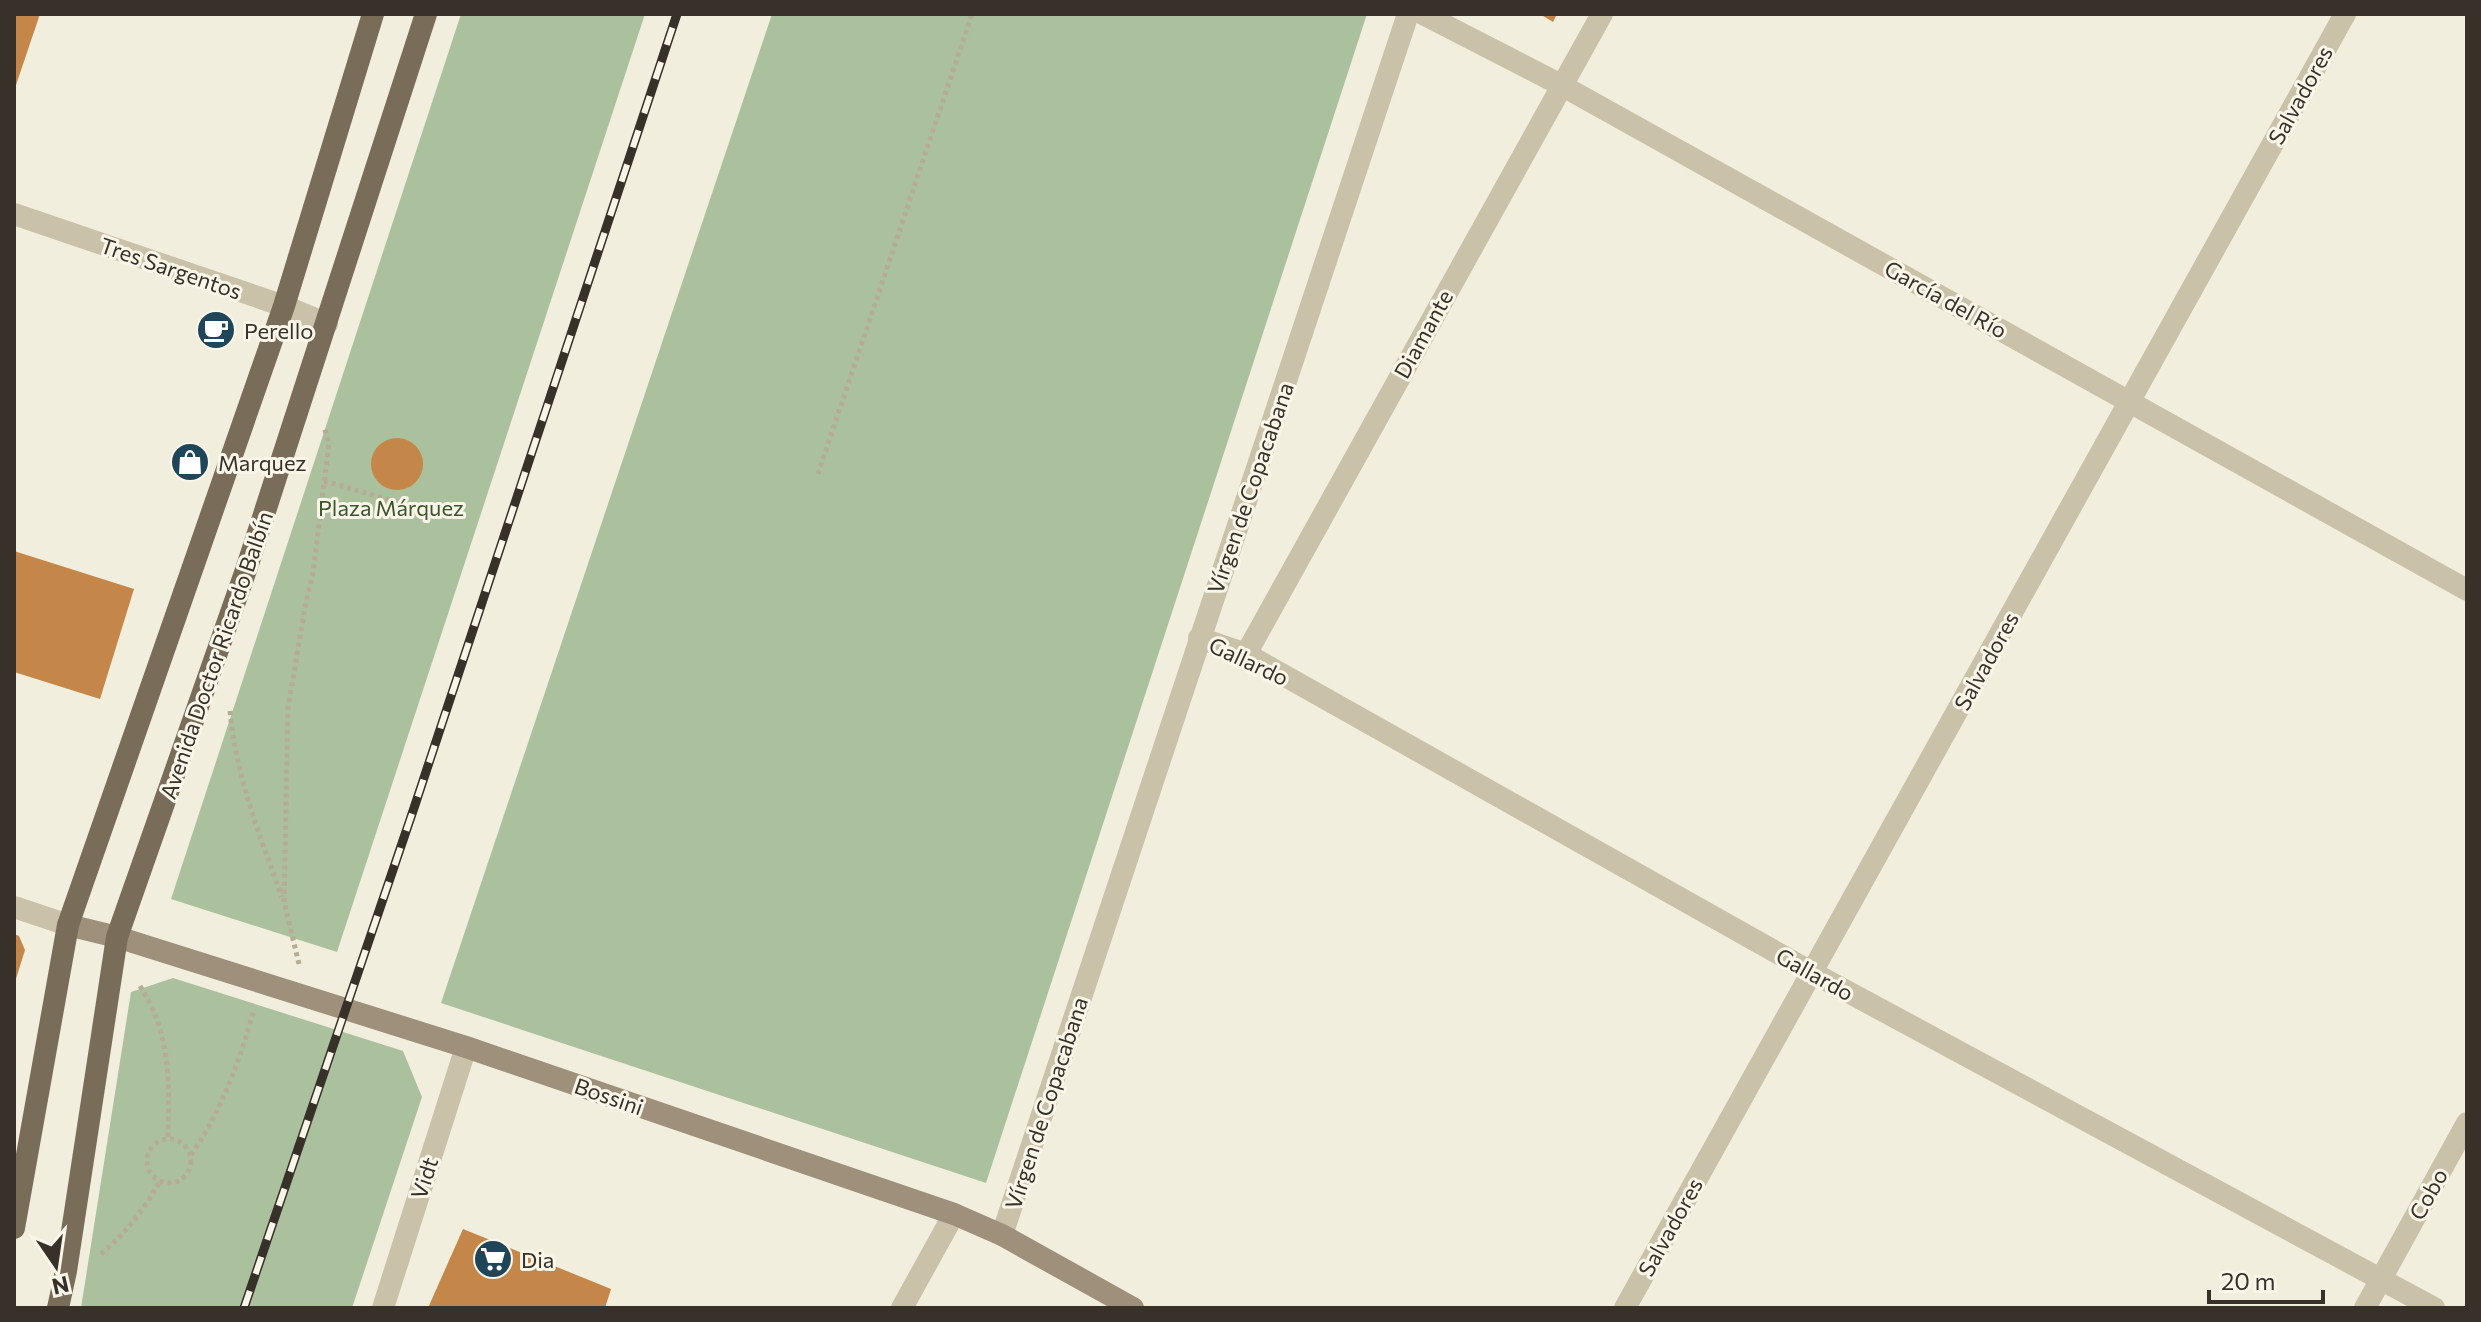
<svg xmlns="http://www.w3.org/2000/svg" width="2481" height="1322" font-family="Commissioner,sans-serif">
<style>
.green{fill:#abc19d}
.building{fill:#c48749}
.lines{fill:none;stroke-linecap:round;stroke-linejoin:round}
.path{stroke:#b6ab93;stroke-width:5;stroke-dasharray:4 4;stroke-linecap:butt}
.minor{stroke:#cac1a9;stroke-width:22}
.secondary{stroke:#9e907a;stroke-width:22}
.primary{stroke:#796d5a;stroke-width:22}
.rail-casing{stroke:#373129;stroke-width:9}
.rail{stroke:#f9f6e9;stroke-width:6;stroke-dasharray:18;stroke-linecap:butt}
.labels{text-anchor:middle;dominant-baseline:central;stroke-width:6;stroke-linejoin:round;paint-order:stroke}
.street-label{font-size:22px;fill:#373129;stroke:#f9f6e9}
.poi-label{font-size:22px;fill:#373129;stroke:#f9f6e9;text-anchor:start}
.park-label{font-size:22px;fill:#3c552d;stroke:#f9f6e9}
</style>
<rect width="100%" height="100%" fill="#f2eedd"/>
<g class="green">
<path d="M 461,14 L 645,14 L 337,952 L 171,899 Z"/>
<path d="M 772,14 L 1367,14 L 986,1183 L 441,1003 Z"/>
<path d="M 173,978 L 403,1051 L 422,1097 L 352,1308 L 81,1308 L 131,992 Z"/>
</g>
<g class="building">
<path d="M 14,14 L 40,14 L 15,88 L 14,88 Z"/>
<path d="M 1540,14 L 1557,14 L 1553,22 Z"/>
<circle cx="397" cy="464" r="26"/>
<path d="M 14,551 L 134,589 L 100,699 L 14,672 Z"/>
<path d="M 14,934 L 19,936 L 25,950 L 15,982 Z"/>
<path d="M 463,1229 L 611,1289 L 605,1308 L 428,1308 Z"/>
</g>
<g class="lines">
<g class="path">
<path d="M 818,474 L 972,14"/>
<path d="M 324,481 L 408,505"/>
<path d="M 230,711 C 236,776 260,837 282,897"/>
<path d="M 299,964 L 284,902 L 288,708 L 306,602 L 313,573 L 329,443 L 324,427"/>
<path d="M 140,986 C 172,1037 169,1080 168,1139"/>
<circle cx="169" cy="1161" r="22"/>
<path d="M 191,1155 C 222,1110 239,1062 254,1010"/>
<path d="M 101,1254 C 126,1233 144,1210 160,1181"/>
</g>
<g class="minor">
<path d="M 1423,14 L 1561,85 L 2467,590"/>
<path d="M 14,214 L 284,306 L 327,324"/>
<path d="M 1199,638 L 1246,654 L 1813,973 L 2434,1308"/>
<path d="M 1246,654 L 1602,14"/>
<path d="M 14,907 L 68,925"/>
<path d="M 1002,1235 L 1408,14"/>
<path d="M 383,1308 L 466,1047"/>
<path d="M 902,1308 L 954,1214"/>
<path d="M 1625,1308 L 2345,14"/>
<path d="M 2365,1308 L 2467,1123"/>
</g>
<path class="secondary" d="M 68,925 L 117,937 L 466,1047 L 954,1214 L 1002,1235 L 1133,1308"/>
<g class="primary">
<path d="M 14,1228 L 68,925 L 284,306 L 373,14"/>
<path d="M 58,1308 L 66,1271 L 117,937 L 246,570 L 426,14"/>
</g>
<defs>
<path id="rail" d="M 244,1308 L 414,808 L 677,14"/>
</defs>
<use href="#rail" class="rail-casing"/>
<use href="#rail" class="rail"/>
</g>
<defs>
<symbol id="cafe-disc" viewBox="-11 -11 22 22"><circle r="9.5" fill="#1f4558" stroke="#f9f6e9"/><path d="M-5.5-4.5H6V0H3Q3 3.5 0 3.5H-2.5Q-5.5 3.5-5.5 0ZM3-3.2v2h1.7v-2ZM-6 4.5H4V6H-6Z" fill="#fff"/></symbol>
<symbol id="shop-disc" viewBox="-11 -11 22 22"><circle r="9.5" fill="#1f4558" stroke="#f9f6e9"/><path d="M-5-2.5h2.3a2.7 3.5 0 0 1 5.4 0H5L5.5 6h-11ZM-1.5-2.5h3a1.5 2.3 0 0 0-3 0Z" fill="#fff"/></symbol>
<symbol id="supermarket-disc" viewBox="-11 -11 22 22"><circle r="9.5" fill="#1f4558" stroke="#f9f6e9"/><path d="M-6-5.5h2.5l.6 2H6L4.5 2H-2.5L-4.4-4H-6ZM-1.5 3.2a1.3 1.3 0 1 0 .1 0ZM3 3.2a1.3 1.3 0 1 0 .1 0Z" fill="#fff"/></symbol>
</defs>
<g fill-rule="evenodd">
<use href="#cafe-disc" x="194" y="308" width="44" height="44"/>
<use href="#shop-disc" x="168" y="440" width="44" height="44"/>
<use href="#supermarket-disc" x="471" y="1237" width="44" height="44"/>
</g>
<g class="labels">
<g class="street-label">
<text transform="translate(2300 95) rotate(-61)">Salvadores</text>
<text transform="translate(171 268) rotate(19)">Tres Sargentos</text>
<text transform="translate(1946 299) rotate(29)">García del Río</text>
<text transform="translate(1423 334) rotate(-61)">Diamante</text>
<text transform="translate(1250 488) rotate(-71)">Vírgen de Copacabana</text>
<text transform="translate(216 655) rotate(-71)">Avenida Doctor Ricardo Balbín</text>
<text transform="translate(1249 661) rotate(25)">Gallardo</text>
<text transform="translate(1986 661) rotate(-61)">Salvadores</text>
<text transform="translate(1815 974) rotate(29)">Gallardo</text>
<text transform="translate(609 1096) rotate(19)">Bossini</text>
<text transform="translate(1046 1103) rotate(-72)">Vírgen de Copacabana</text>
<text transform="translate(424 1178) rotate(-72)">Vidt</text>
<text transform="translate(2428 1194) rotate(-61)">Cobo</text>
<text transform="translate(1670 1227) rotate(-61)">Salvadores</text>
</g>
<g class="poi-label">
<text x="244" y="330">Perello</text>
<text x="218" y="462">Marquez</text>
<text x="521" y="1259">Dia</text>
</g>
<g class="park-label">
<text x="391" y="507">Plaza Márquez</text>
</g>
</g>
<rect width="2481" height="1322" fill="none" stroke="#373129" stroke-width="32"/>
<g transform="translate(56 1266) rotate(167)" stroke="#f9f6e9" stroke-width="6" paint-order="stroke">
<path d="M0-6L14 30L0 20L-14 30Z" fill="#373129"/>
<text y="-12" font-size="22" font-weight="bold" text-anchor="middle" fill="#373129">N</text>
</g>
<path d="M2209 1290v12h114v-12" fill="none" stroke="#373129" stroke-width="4"/>
<text x="2221" y="1290" font-size="24" fill="#373129" stroke="#f9f6e9" stroke-width="6" paint-order="stroke">20 m</text>
</svg>
